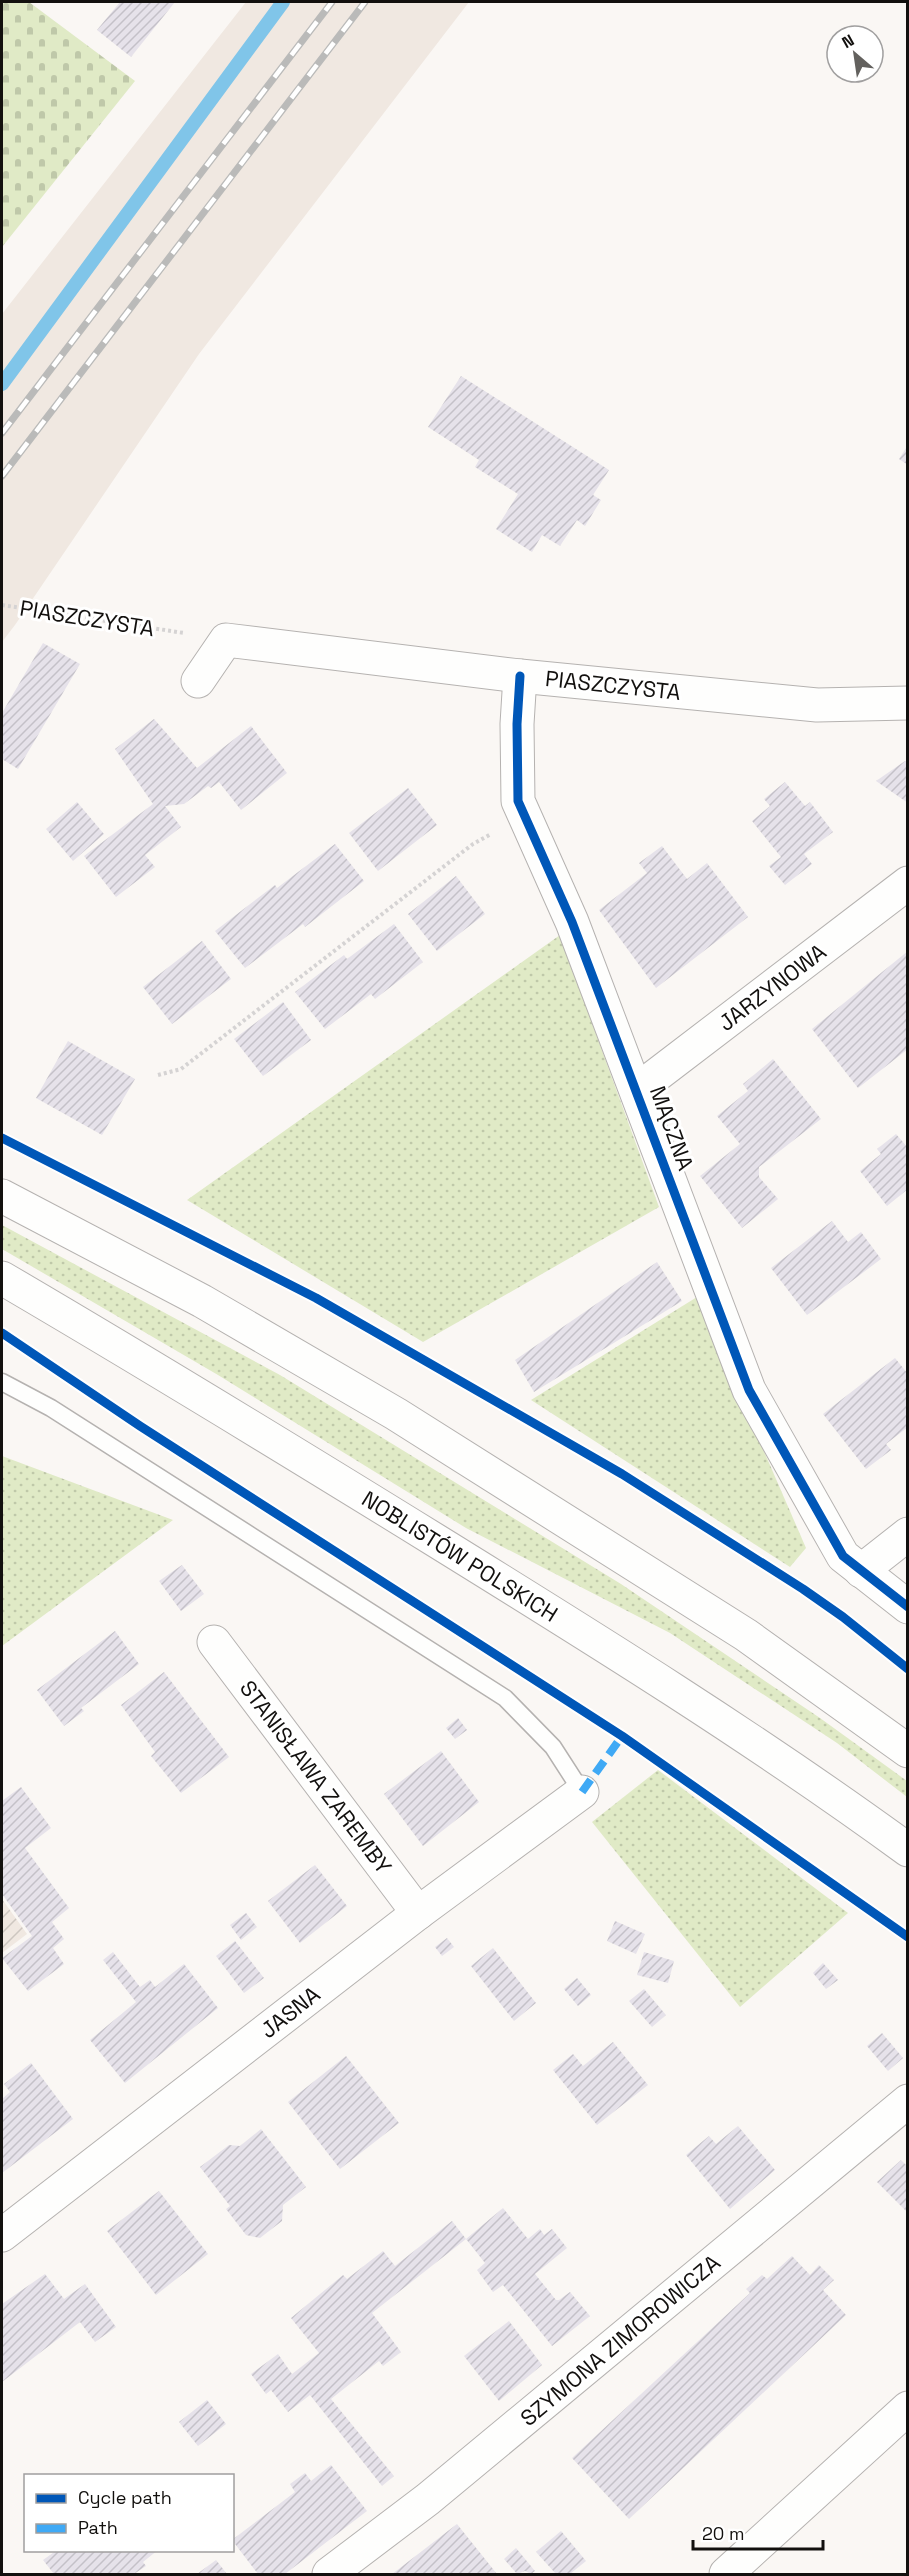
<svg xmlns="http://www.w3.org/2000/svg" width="909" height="2576" font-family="'Space Grotesk',sans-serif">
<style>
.built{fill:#f0e8e1}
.industrial{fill:url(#industrial-furrows)}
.grass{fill:url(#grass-dots)}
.cemetery{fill:url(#cemetery-stones)}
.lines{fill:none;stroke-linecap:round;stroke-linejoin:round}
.stream{stroke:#80c5e9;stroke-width:14}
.building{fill:url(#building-hatch)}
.service-casing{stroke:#b5b2b0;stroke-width:19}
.minor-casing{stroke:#b5b2b0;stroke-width:35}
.tertiary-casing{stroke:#b5b2b0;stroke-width:35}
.secondary-casing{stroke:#b5b2b0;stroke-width:35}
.path{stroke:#d5d3d3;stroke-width:4;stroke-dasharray:3 3;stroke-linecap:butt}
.service{stroke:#fefefd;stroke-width:16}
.minor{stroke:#fefefd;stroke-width:33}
.tertiary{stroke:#fefefd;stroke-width:33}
.secondary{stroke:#fefefd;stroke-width:33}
.rail-casing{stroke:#babab9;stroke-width:7}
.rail{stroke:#fff;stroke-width:4.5;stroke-dasharray:14;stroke-linecap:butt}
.quiet{stroke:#3fa9f5;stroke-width:8;stroke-dasharray:15 8;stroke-linecap:butt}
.cycleway-casing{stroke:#fff;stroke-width:13}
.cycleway{stroke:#0057b8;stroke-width:9}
.labels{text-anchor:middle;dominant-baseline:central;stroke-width:6;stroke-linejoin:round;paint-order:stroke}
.street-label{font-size:22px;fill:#12100e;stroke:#fff}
</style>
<defs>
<pattern id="industrial-furrows" width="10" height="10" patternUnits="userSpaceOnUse" patternTransform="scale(1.5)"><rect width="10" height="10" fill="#f0e8e1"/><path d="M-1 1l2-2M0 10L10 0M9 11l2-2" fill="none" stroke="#cdc6c0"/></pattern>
<pattern id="grass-dots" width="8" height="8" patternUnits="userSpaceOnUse" patternTransform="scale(1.5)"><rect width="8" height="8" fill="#e0eac6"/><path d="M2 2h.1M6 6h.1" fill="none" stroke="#bfc8a9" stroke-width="1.8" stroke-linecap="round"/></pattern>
<pattern id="cemetery-stones" width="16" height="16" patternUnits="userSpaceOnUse" patternTransform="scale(1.5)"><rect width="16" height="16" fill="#e0eac6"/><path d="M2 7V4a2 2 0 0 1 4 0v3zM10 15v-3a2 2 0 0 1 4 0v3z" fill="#bfc8a9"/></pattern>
<pattern id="building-hatch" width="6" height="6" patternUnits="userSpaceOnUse" patternTransform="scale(1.5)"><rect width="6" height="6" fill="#e6e2ea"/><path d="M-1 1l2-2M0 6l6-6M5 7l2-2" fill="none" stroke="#c4c1c8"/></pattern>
</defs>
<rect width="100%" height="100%" fill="#faf7f4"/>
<path class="built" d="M 246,2 L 469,2 L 199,354 L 15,625 L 2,642 L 2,314 Z"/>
<path class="industrial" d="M 2,1899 L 27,1934 L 2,1953 Z"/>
<g class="grass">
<path d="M 560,935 L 659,1207 L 423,1342 L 187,1200 Z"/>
<path d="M 2,1225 L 280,1375 L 621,1584 L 820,1718 L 907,1781 L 907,1797 L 837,1743 L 670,1633 L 466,1528 L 218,1375 L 2,1249 Z"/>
<path d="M 697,1297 L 806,1548 L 790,1567 L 531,1400 Z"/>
<path d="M 2,1456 L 173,1520 L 2,1646 Z"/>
<path d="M 658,1770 L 848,1913 L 740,2007 L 592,1822 Z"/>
</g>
<path class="cemetery" d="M 2,2 L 29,2 L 135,81 L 2,247 Z"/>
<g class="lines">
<path class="stream" d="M 2,384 L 283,2"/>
</g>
<g class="building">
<path d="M 120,2 L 175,2 L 131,57 L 97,30 Z"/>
<path d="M 461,376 L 609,470 L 593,495 L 601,500 L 585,526 L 577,520 L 560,546 L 542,535 L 532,552 L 496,529 L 518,494 L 475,467 L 479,460 L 428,427 Z"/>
<path d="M 908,445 L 908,465 L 899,459 Z"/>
<path d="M 43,643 L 80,664 L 18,769 L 2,759 L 2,713 Z"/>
<path d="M 154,719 L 197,768 L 251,726 L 287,773 L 241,810 L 219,782 L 211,788 L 208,786 L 184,804 L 165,806 L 181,827 L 145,855 L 155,867 L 116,897 L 84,856 L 153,804 L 115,749 Z"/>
<path d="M 905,761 L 908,761 L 908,803 L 876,781 Z"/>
<path d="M 785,782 L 805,806 L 810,802 L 833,832 L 804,854 L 812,864 L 785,885 L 769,866 L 781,857 L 752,821 L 770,806 L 764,799 Z"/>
<path d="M 408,788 L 437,825 L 378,871 L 349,833 Z"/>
<path d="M 77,802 L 104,834 L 73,861 L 46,829 Z"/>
<path d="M 335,844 L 364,881 L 305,927 L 303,924 L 245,968 L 215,931 L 275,885 L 277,888 Z"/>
<path d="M 662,846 L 687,879 L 707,863 L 748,917 L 656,988 L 599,910 L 647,873 L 639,863 Z"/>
<path d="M 456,876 L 485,914 L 437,951 L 408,914 Z"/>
<path d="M 394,924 L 423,962 L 375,999 L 371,994 L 325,1029 L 295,992 L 344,955 L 347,959 Z"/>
<path d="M 202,941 L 231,979 L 172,1024 L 143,987 Z"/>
<path d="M 908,951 L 908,1049 L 858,1088 L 812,1029 Z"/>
<path d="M 283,1002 L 311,1040 L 263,1076 L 234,1039 Z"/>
<path d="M 68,1041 L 135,1079 L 102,1135 L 36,1098 Z"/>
<path d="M 773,1059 L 821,1119 L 759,1167 L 759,1177 L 778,1199 L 742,1228 L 700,1176 L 740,1144 L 717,1116 L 748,1091 L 743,1084 Z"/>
<path d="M 896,1134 L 908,1148 L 908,1189 L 887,1206 L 860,1171 L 881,1154 L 877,1149 Z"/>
<path d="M 832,1221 L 848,1242 L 861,1232 L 881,1259 L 807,1315 L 771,1268 Z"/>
<path d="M 657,1262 L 682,1301 L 534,1392 L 515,1360 Z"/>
<path d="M 895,1358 L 908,1374 L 908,1427 L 886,1444 L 891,1450 L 866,1469 L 823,1414 Z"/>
<path d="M 182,1565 L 204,1594 L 181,1611 L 159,1581 Z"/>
<path d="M 115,1631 L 139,1664 L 81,1708 L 84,1711 L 64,1726 L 37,1690 Z"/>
<path d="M 164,1672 L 229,1757 L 181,1793 L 151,1756 L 155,1752 L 121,1705 Z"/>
<path d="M 458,1718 L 467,1730 L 455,1739 L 446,1728 Z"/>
<path d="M 441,1751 L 479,1802 L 423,1846 L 384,1794 Z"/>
<path d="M 21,1787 L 51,1828 L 25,1848 L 69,1908 L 52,1922 L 64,1939 L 53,1948 L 64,1964 L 28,1991 L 2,1958 L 32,1936 L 2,1894 L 2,1801 Z"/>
<path d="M 315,1865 L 347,1906 L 300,1943 L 268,1901 Z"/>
<path d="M 246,1913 L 257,1927 L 241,1940 L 230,1925 Z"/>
<path d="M 615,1921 L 645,1934 L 636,1954 L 607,1941 Z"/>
<path d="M 447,1938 L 454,1947 L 442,1956 L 435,1947 Z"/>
<path d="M 235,1941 L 264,1978 L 244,1993 L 216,1956 Z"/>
<path d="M 493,1948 L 536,2003 L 514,2021 L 471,1966 Z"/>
<path d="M 113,1952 L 140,1987 L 150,1980 L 155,1987 L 184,1964 L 218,2008 L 125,2083 L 90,2040 L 136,2002 L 103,1960 Z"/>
<path d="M 644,1952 L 674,1961 L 668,1983 L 637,1975 Z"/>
<path d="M 823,1963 L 838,1980 L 826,1989 L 813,1973 Z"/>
<path d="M 577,1978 L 591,1995 L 578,2006 L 564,1989 Z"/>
<path d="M 644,1989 L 666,2015 L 652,2027 L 629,2001 Z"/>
<path d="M 882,2033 L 903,2058 L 888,2071 L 867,2046 Z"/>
<path d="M 613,2042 L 648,2085 L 597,2125 L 553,2070 L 573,2054 L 583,2066 Z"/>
<path d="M 346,2056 L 399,2123 L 340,2169 L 288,2102 Z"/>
<path d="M 31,2063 L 73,2119 L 2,2173 L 2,2099 L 10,2092 L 4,2084 Z"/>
<path d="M 738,2126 L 775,2170 L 730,2209 L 686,2155 L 709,2136 L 716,2144 Z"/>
<path d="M 261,2129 L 306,2187 L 283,2205 L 282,2221 L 260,2238 L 246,2235 L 226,2209 L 230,2206 L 200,2167 L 229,2145 L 240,2146 Z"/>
<path d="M 901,2160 L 908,2167 L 908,2213 L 877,2182 Z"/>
<path d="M 159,2191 L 208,2254 L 156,2295 L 107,2231 Z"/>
<path d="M 503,2208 L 528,2239 L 540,2229 L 544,2235 L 552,2229 L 567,2248 L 535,2274 L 556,2300 L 559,2300 L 570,2292 L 590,2316 L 552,2346 L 503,2285 L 493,2292 L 477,2270 L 485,2263 L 466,2239 Z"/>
<path d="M 452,2221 L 466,2239 L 372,2313 L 401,2352 L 383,2366 L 379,2361 L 331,2399 L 394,2476 L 382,2486 L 310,2395 L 288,2412 L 271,2390 L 266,2394 L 251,2374 L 278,2354 L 292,2374 L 319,2353 L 291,2318 L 343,2275 L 347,2279 L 383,2251 L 395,2266 Z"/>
<path d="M 792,2256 L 810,2275 L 819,2265 L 834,2280 L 823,2290 L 846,2315 L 629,2519 L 572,2458 L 750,2293 L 746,2289 L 762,2275 L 767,2279 Z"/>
<path d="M 45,2274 L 64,2299 L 85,2284 L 116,2327 L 95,2342 L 80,2322 L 2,2382 L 2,2304 Z"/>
<path d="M 509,2321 L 542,2365 L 499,2401 L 464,2356 Z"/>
<path d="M 207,2400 L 226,2424 L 198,2446 L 179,2422 Z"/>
<path d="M 331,2465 L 367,2511 L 285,2574 L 258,2574 L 232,2540 L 295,2492 L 290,2484 L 305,2473 L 311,2481 Z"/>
<path d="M 457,2524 L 497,2574 L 392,2574 L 400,2568 Z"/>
<path d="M 561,2531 L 586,2561 L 570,2574 L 556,2574 L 536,2552 Z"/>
<path d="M 516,2548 L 535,2571 L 531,2574 L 525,2571 L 517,2574 L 504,2559 Z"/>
<path d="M 57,2550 L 158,2550 L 143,2562 L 146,2566 L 134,2574 L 54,2574 L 43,2560 Z"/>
<path d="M 216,2560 L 227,2574 L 197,2574 Z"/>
</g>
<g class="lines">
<defs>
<path id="service" d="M 2,1382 L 51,1408 L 505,1698 L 553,1747 L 582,1792"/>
<g id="minor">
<path d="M 520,676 L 517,724 L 518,801 L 572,922 L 749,1390 L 843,1556 L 908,1607"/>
<path d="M 198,681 L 226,640 L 520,676 L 817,705 L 908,703"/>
<path d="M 637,1090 L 908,883"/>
<path d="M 861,1571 L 908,1534"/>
<path d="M 214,1642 L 418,1913"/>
<path d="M 2,2235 L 418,1913 L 582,1792"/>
<path d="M 329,2574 L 428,2499 L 908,2101"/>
</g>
<path id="tertiary" d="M 726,2574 L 908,2408"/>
<g id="secondary">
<path d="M 2,1196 L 202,1301 L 396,1414 L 746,1635 L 908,1751"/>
<path d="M 2,1278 C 147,1363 291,1451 435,1540 C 595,1639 756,1739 908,1850"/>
</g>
</defs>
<use href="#service" class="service-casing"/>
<use href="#minor" class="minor-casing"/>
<use href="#tertiary" class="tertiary-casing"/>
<use href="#secondary" class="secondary-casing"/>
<g class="path">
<path d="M 2,605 L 184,633"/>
<path d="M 158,1075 L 181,1069 L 473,844 L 491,834"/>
</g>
<use href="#service" class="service"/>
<use href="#minor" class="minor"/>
<use href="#tertiary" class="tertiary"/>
<use href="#secondary" class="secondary"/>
<defs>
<g id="rail">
<path d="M 2,433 L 332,2"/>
<path d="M 2,476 L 365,2"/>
</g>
</defs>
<use href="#rail" class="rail-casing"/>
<use href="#rail" class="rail"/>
<path class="quiet" d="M 582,1792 L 622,1736"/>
<defs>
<g id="cycleway">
<path d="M 520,676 L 517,724 L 518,801 L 572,922 L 749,1390 L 843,1556 L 908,1607"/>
<path d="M 2,1138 L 316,1298 L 622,1474 L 803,1589 L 843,1617 L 908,1669"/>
<path d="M 2,1333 L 140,1426 L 622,1736 L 908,1937"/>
</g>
</defs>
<use href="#cycleway" class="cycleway-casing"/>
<use href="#cycleway" class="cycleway"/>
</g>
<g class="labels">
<g class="street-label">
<text transform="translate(87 618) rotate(9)">PIASZCZYSTA</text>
<text transform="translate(613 685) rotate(6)">PIASZCZYSTA</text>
<text transform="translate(772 987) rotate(-37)">JARZYNOWA</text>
<text transform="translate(672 1128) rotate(70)">MĄCZNA</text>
<text transform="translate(460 1556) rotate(32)">NOBLISTÓW POLSKICH</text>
<text transform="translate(316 1777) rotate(53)">STANISŁAWA ZAREMBY</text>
<text transform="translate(290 2012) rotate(-38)">JASNA</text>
<text transform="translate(620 2340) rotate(-40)">SZYMONA ZIMOROWICZA</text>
</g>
</g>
<rect width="909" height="2576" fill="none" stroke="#12100e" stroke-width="6"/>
<rect x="24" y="2474" width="210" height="78" fill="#ffffff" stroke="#a09f9f" stroke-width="1.5"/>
<rect x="36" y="2494" width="30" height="9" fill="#0057b8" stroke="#a09f9f" stroke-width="1.5"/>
<text x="78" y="2504" font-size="18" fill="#12100e">Cycle path</text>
<rect x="36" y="2524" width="30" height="9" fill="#3fa9f5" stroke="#a09f9f" stroke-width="1.5"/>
<text x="78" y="2534" font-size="18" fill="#12100e">Path</text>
<g transform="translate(855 54) rotate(331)"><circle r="28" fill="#ffffff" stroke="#a09f9f" stroke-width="1.5"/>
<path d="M0-4.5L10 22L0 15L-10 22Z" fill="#63615e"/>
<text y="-9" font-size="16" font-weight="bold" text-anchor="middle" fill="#12100e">N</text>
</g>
<path d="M693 2540v9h130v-9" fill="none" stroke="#12100e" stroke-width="3"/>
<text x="702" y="2540" font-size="18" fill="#12100e" stroke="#ffffff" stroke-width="4.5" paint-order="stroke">20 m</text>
</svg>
